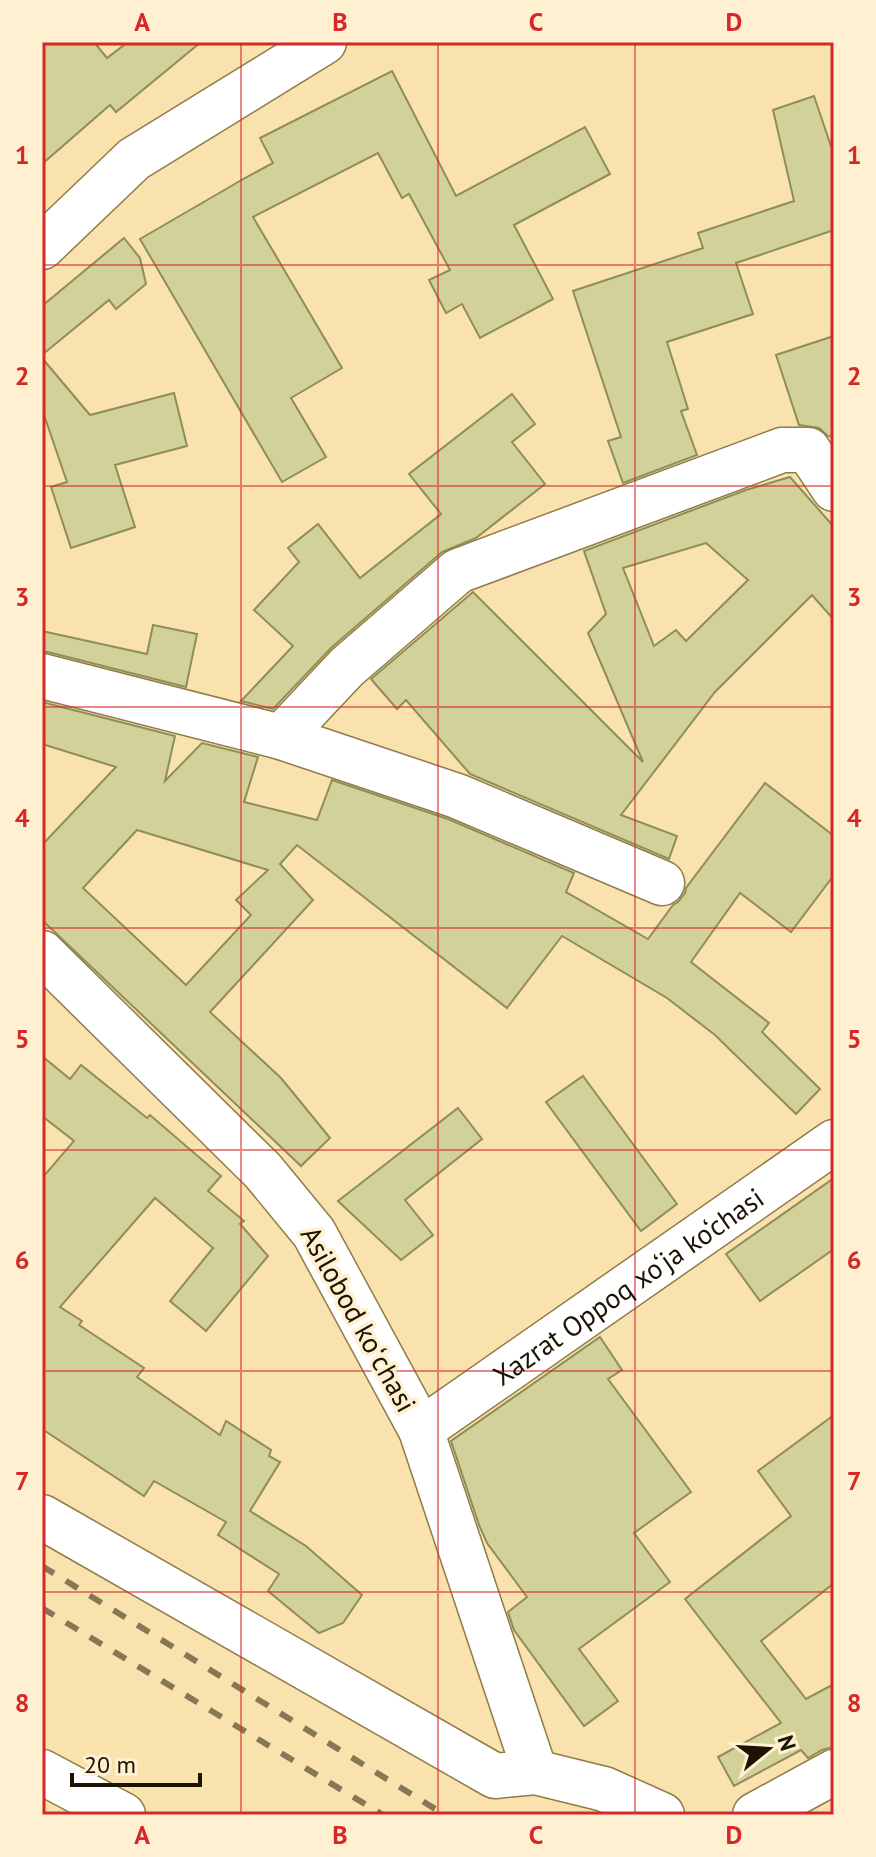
<svg xmlns="http://www.w3.org/2000/svg" width="876" height="1857" font-family="'PT Sans',sans-serif">
<style>
.building{fill:#d3d19a;stroke:#8f8d58;stroke-width:2;fill-rule:evenodd}
.lines{fill:none;stroke-linecap:round;stroke-linejoin:round}
.minor-casing{stroke:#907b49;stroke-width:47}
.minor{stroke:#fff;stroke-width:44}
.rail{stroke:#877855;stroke-width:6;stroke-dasharray:14 14;stroke-linecap:butt}
.grid{fill:none;stroke:#d62828;stroke-width:2;stroke-opacity:0.55}
.labels{text-anchor:middle;dominant-baseline:central;stroke-width:7;stroke-linejoin:round;paint-order:stroke}
.street-label{font-size:28px;fill:#1c1402;stroke:#fef0d1}
.neatline{fill:none;stroke:#d62828;stroke-width:3}
.grid-label{font-size:26px;text-anchor:middle;font-weight:bold;fill:#d62828}
</style>
<rect width="100%" height="100%" fill="#f9e2ad"/>
<g class="building">
<path d="M 42,42 L 94,42 L 107,58 L 128,42 L 201,42 L 116,112 L 110,105 L 42,164 Z"/>
<path d="M 392,71 L 456,196 L 585,127 L 610,174 L 514,225 L 553,299 L 480,338 L 462,304 L 446,313 L 429,280 L 450,270 L 409,194 L 402,198 L 378,153 L 253,217 L 342,368 L 291,398 L 326,457 L 282,482 L 140,239 L 245,178 L 273,163 L 260,138 Z"/>
<path d="M 814,96 L 834,155 L 834,230 L 736,263 L 753,314 L 667,342 L 688,409 L 681,411 L 697,455 L 623,483 L 608,441 L 621,437 L 573,291 L 703,248 L 698,233 L 794,201 L 773,110 Z"/>
<path d="M 124,238 L 140,258 L 146,284 L 116,309 L 109,300 L 42,355 L 42,306 Z"/>
<path d="M 834,336 L 834,437 L 828,436 L 819,428 L 799,425 L 776,355 Z"/>
<path d="M 42,358 L 90,415 L 174,393 L 187,446 L 115,465 L 135,527 L 71,548 L 51,487 L 67,482 L 42,409 Z"/>
<path d="M 512,394 L 535,424 L 512,442 L 545,484 L 476,538 L 442,552 L 331,648 L 273,709 L 241,701 L 293,646 L 254,610 L 299,562 L 288,548 L 318,524 L 360,578 L 441,514 L 409,474 Z"/>
<path d="M 790,477 L 834,527 L 834,620 L 812,595 L 715,692 L 621,815 L 677,836 L 669,859 L 470,774 L 406,700 L 397,709 L 371,679 L 473,592 L 643,762 L 588,633 L 606,614 L 584,551 L 746,490 ZM 706,543 L 748,580 L 686,641 L 676,630 L 654,646 L 623,568 Z"/>
<path d="M 153,625 L 197,634 L 186,687 L 48,652 L 42,652 L 42,631 L 147,654 Z"/>
<path d="M 42,702 L 175,736 L 165,781 L 202,743 L 258,757 L 244,802 L 317,820 L 332,780 L 448,819 L 574,873 L 566,892 L 648,939 L 673,905 L 678,902 L 685,893 L 686,888 L 765,783 L 834,836 L 834,875 L 791,932 L 740,893 L 691,962 L 769,1023 L 762,1032 L 820,1089 L 796,1114 L 715,1035 L 667,998 L 562,936 L 507,1008 L 297,845 L 280,864 L 313,900 L 210,1012 L 281,1078 L 330,1138 L 301,1166 L 42,920 L 42,845 L 116,767 L 42,744 ZM 137,830 L 268,870 L 236,900 L 251,915 L 186,985 L 83,888 Z"/>
<path d="M 42,1056 L 70,1079 L 81,1065 L 147,1118 L 150,1115 L 221,1176 L 208,1191 L 244,1221 L 240,1224 L 268,1256 L 206,1331 L 170,1301 L 213,1248 L 155,1198 L 60,1307 L 82,1321 L 79,1325 L 144,1368 L 137,1377 L 220,1435 L 226,1421 L 271,1450 L 269,1456 L 280,1462 L 250,1511 L 306,1546 L 362,1595 L 343,1623 L 319,1633 L 268,1591 L 279,1574 L 218,1535 L 226,1522 L 154,1481 L 144,1496 L 42,1429 L 42,1178 L 74,1141 L 42,1116 Z"/>
<path d="M 583,1076 L 677,1204 L 641,1231 L 546,1102 Z"/>
<path d="M 458,1108 L 482,1139 L 405,1200 L 433,1235 L 401,1260 L 338,1201 Z"/>
<path d="M 834,1178 L 834,1249 L 760,1301 L 726,1254 Z"/>
<path d="M 600,1337 L 622,1370 L 608,1379 L 691,1492 L 634,1533 L 670,1582 L 579,1649 L 618,1701 L 584,1726 L 514,1630 L 508,1612 L 527,1597 L 487,1543 L 479,1525 L 451,1441 Z"/>
<path d="M 834,1415 L 834,1583 L 761,1641 L 806,1699 L 834,1684 L 834,1747 L 822,1750 L 808,1758 L 801,1750 L 734,1786 L 718,1757 L 781,1723 L 685,1599 L 791,1516 L 758,1471 Z"/>
</g>
<g class="lines">
<defs>
<g id="minor">
<path d="M 42,247 L 134,159 L 324,42"/>
<path d="M 42,676 L 281,737 L 457,796 L 662,883"/>
<path d="M 281,737 L 347,667 L 458,571 L 782,450 L 808,450 L 834,489"/>
<path d="M 42,953 L 263,1171 L 314,1233 L 421,1430 L 535,1772 L 604,1789 L 662,1815"/>
<path id="s1" d="M 421,1430 L 834,1142"/>
<path d="M 42,1517 L 495,1776 L 535,1772"/>
<path d="M 42,1772 L 123,1815"/>
<path d="M 755,1815 L 834,1772"/>
</g>
</defs>
<use href="#minor" class="minor-casing"/>
<use href="#minor" class="minor"/>
<g class="rail">
<path d="M 42,1566 L 445,1815"/>
<path d="M 42,1608 L 383,1815"/>
</g>
</g>
<path class="grid" d="M 241,42 L 241,1815M 438,42 L 438,1815M 635,42 L 635,1815M 42,265 L 834,265M 42,486 L 834,486M 42,707 L 834,707M 42,928 L 834,928M 42,1150 L 834,1150M 42,1371 L 834,1371M 42,1592 L 834,1592"/>
<g class="labels">
<g class="street-label">
<text stroke="none"><textPath href="#s1" startOffset="252">Xazrat Oppoq xo‘ja ko‘chasi</textPath></text>
<text transform="translate(359 1319) rotate(61)">Asilobod koʻchasi</text>
</g>
</g>
<rect width="876" height="1857" fill="none" stroke="#fef0d1" stroke-width="88"/>
<g transform="translate(768 1749) rotate(72)" stroke="#fef0d1" stroke-width="6" paint-order="stroke">
<path d="M0-6L14 30L0 20L-14 30Z" fill="#1c1402"/>
<text y="-12" font-size="22" font-weight="bold" text-anchor="middle" fill="#1c1402">N</text>
</g>
<path d="M72 1773v12h128v-12" fill="none" stroke="#1c1402" stroke-width="4"/>
<text x="84" y="1773" font-size="24" fill="#1c1402" stroke="#fef0d1" stroke-width="6" paint-order="stroke">20 m</text>
<rect x="44" y="44" width="788" height="1769" class="neatline"/>
<g class="grid-label">
<text x="142" y="31">A</text>
<text x="340" y="31">B</text>
<text x="536" y="31">C</text>
<text x="734" y="31">D</text>
<text x="22" y="164">1</text>
<text x="854" y="164">1</text>
<text x="22" y="385">2</text>
<text x="854" y="385">2</text>
<text x="22" y="606">3</text>
<text x="854" y="606">3</text>
<text x="22" y="827">4</text>
<text x="854" y="827">4</text>
<text x="22" y="1048">5</text>
<text x="854" y="1048">5</text>
<text x="22" y="1269">6</text>
<text x="854" y="1269">6</text>
<text x="22" y="1490">7</text>
<text x="854" y="1490">7</text>
<text x="22" y="1712">8</text>
<text x="854" y="1712">8</text>
<text x="142" y="1844">A</text>
<text x="340" y="1844">B</text>
<text x="536" y="1844">C</text>
<text x="734" y="1844">D</text>
</g>
</svg>
